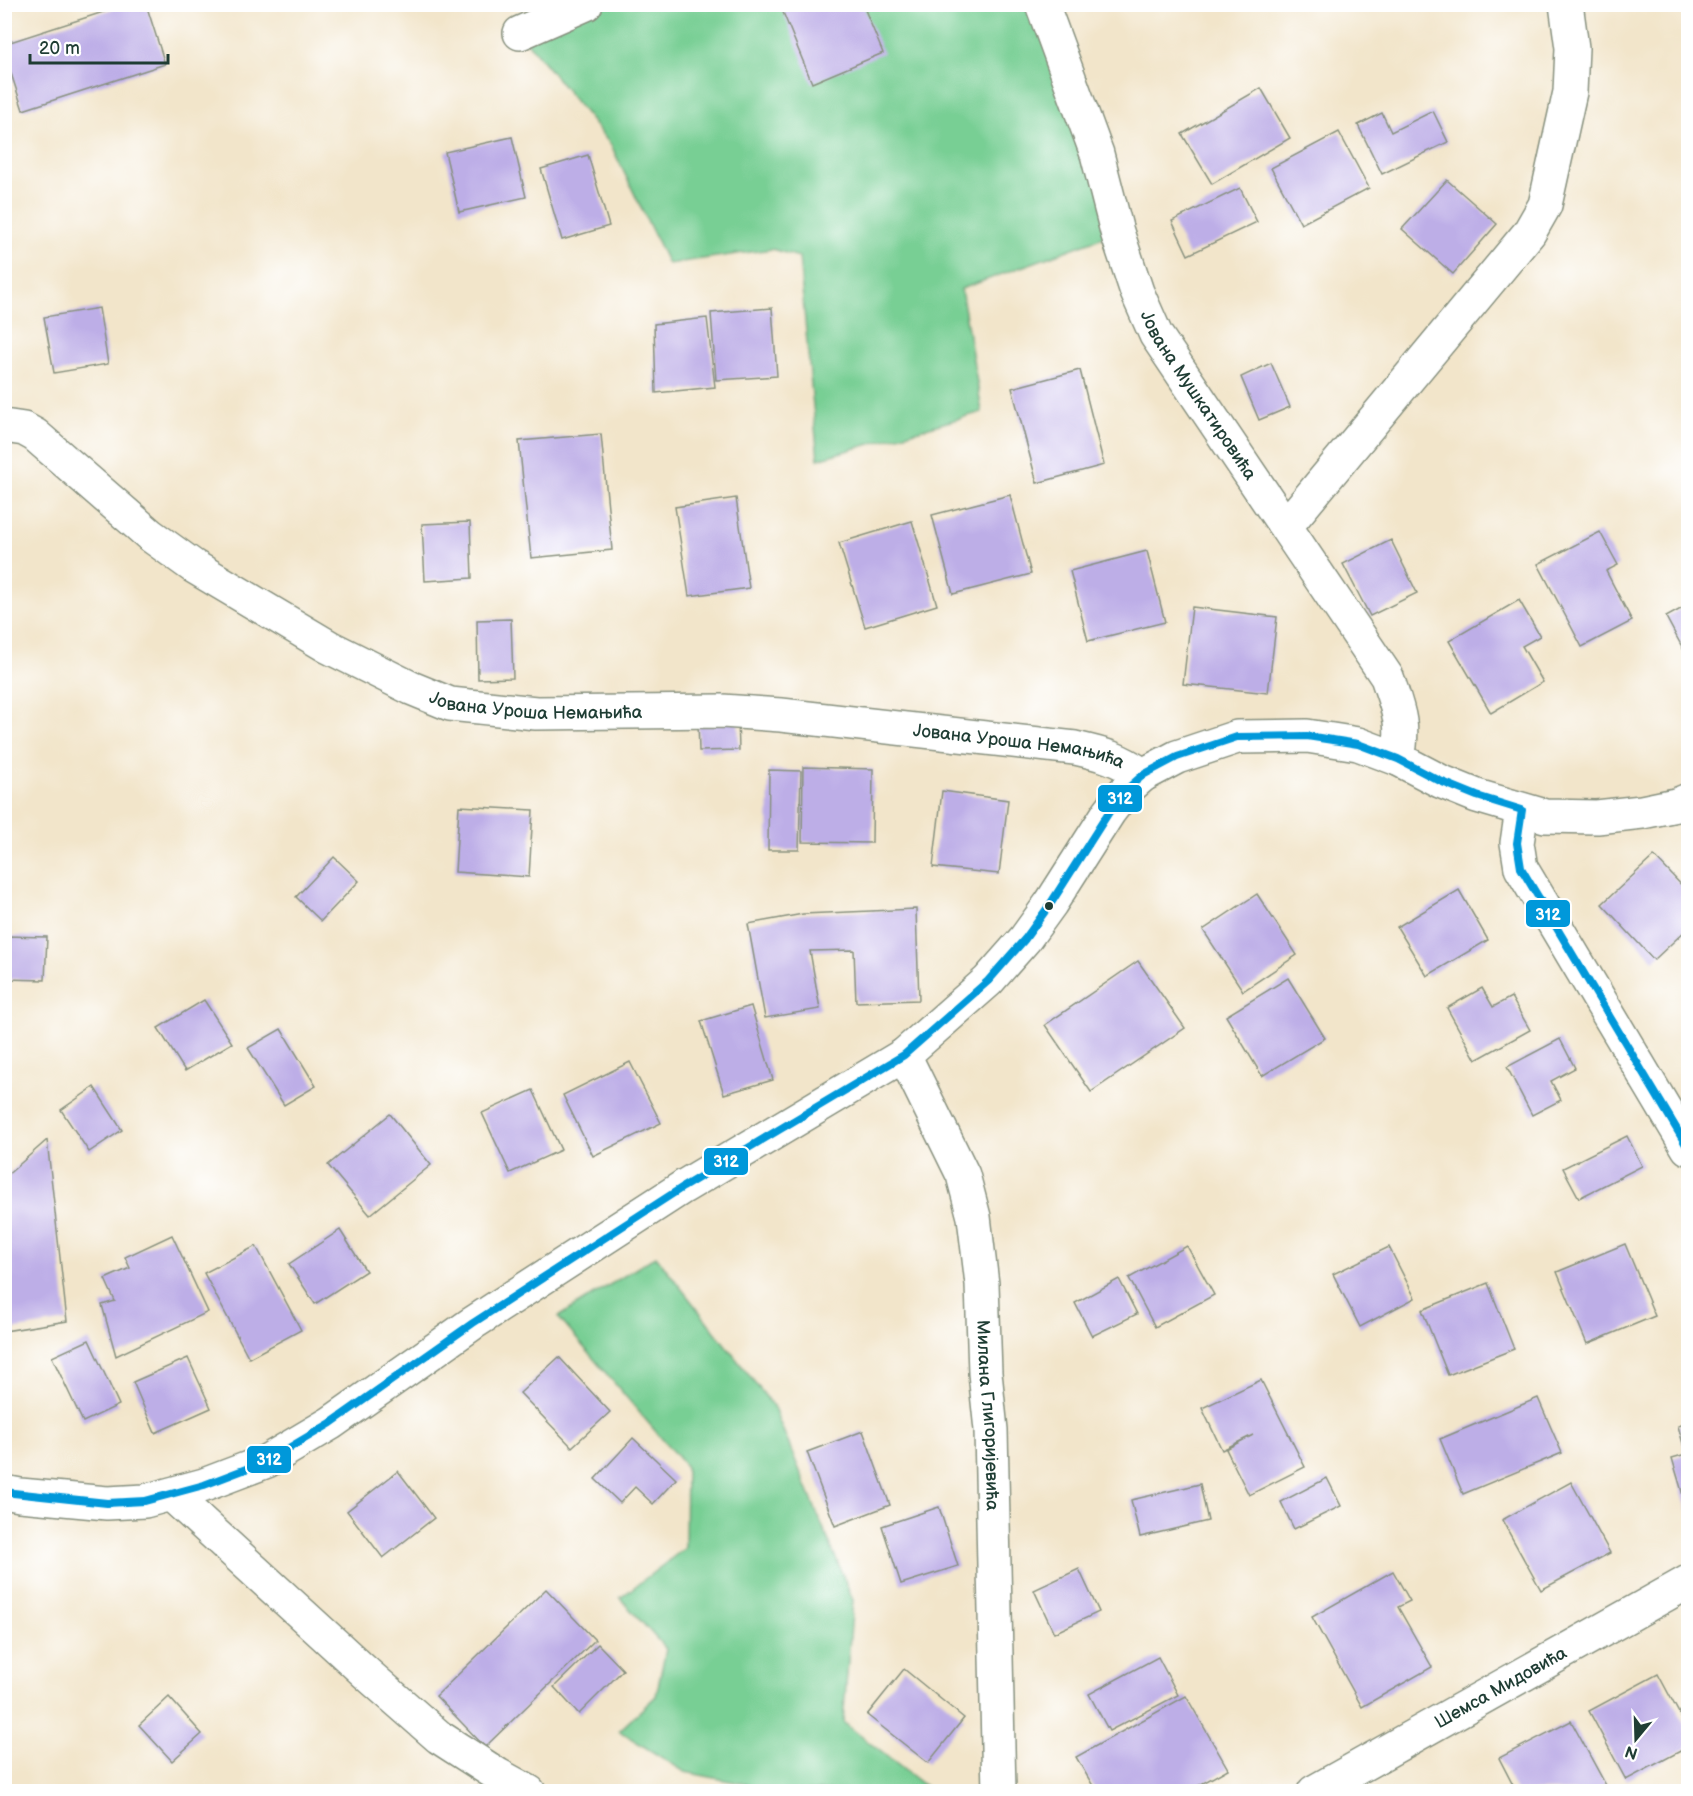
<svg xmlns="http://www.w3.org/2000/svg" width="1693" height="1796" font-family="'Balsamiq Sans',sans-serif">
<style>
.green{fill:#78cf94;stroke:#4c8664;stroke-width:1.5}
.building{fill:#bdaee7}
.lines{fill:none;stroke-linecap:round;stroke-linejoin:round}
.minor-casing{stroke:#88917f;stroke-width:36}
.minor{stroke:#fff;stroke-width:33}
.bus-1-casing{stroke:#fff;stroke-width:12}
.bus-1{stroke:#0098da;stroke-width:8}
.bus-dot{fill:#1f3d34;stroke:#fff;stroke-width:2}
.labels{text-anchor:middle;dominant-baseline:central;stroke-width:4.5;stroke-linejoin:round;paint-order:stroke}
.street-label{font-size:18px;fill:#1f3d34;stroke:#fff}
.line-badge{stroke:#fff;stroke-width:2}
.badge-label{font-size:16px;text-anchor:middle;font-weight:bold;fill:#fff}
</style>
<rect width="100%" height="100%" fill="#fff"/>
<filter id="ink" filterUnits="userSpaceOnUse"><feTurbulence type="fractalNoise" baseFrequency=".0167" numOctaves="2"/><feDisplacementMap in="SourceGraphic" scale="12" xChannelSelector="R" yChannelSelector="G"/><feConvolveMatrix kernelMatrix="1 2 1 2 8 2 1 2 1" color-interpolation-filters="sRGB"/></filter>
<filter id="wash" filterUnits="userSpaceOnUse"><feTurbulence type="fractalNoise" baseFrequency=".008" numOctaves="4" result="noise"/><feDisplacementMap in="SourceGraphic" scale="24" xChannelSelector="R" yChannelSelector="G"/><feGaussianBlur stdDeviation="1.35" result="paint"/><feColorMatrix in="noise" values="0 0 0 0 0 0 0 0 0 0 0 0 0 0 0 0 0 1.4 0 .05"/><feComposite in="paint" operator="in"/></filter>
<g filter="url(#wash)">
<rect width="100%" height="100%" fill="#f2e5ca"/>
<g class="green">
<path d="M 586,5 L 1042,5 L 1117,232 L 961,289 L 982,412 L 818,459 L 799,257 L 772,249 L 668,264 L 611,145 L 520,33 Z"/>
<path d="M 656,1256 L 773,1406 L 853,1600 L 843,1722 L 931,1791 L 780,1791 L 685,1772 L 619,1731 L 656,1696 L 666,1649 L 620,1598 L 685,1548 L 686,1467 L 558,1317 Z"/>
</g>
<g id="blocks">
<g class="building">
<path d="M 128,4 L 146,4 L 165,64 L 23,110 L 4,52 L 4,44 Z"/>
<path d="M 780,5 L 863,5 L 883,53 L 812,83 Z"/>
<path d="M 1261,88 L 1290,138 L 1212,184 L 1182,134 Z"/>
<path d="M 1433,111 L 1448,142 L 1382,174 L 1358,125 L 1382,113 L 1391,132 Z"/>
<path d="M 1339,132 L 1369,188 L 1301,224 L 1271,168 Z"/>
<path d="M 512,137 L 526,197 L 459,212 L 445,152 Z"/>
<path d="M 588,155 L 609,226 L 562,240 L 541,169 Z"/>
<path d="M 1447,180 L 1497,224 L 1453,274 L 1402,229 Z"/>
<path d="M 1240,188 L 1257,222 L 1188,255 L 1172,221 Z"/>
<path d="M 99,308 L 108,364 L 54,373 L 44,317 Z"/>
<path d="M 772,308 L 777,376 L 716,380 L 711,313 Z"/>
<path d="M 707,318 L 715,387 L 656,393 L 654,324 Z"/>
<path d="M 1271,363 L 1290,407 L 1259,420 L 1241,377 Z"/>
<path d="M 1080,370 L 1104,465 L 1037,483 L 1012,388 Z"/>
<path d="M 601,434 L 612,550 L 531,558 L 519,441 Z"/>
<path d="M 1010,495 L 1031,574 L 953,594 L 932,515 Z"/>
<path d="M 736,498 L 749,588 L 689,596 L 675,507 Z"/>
<path d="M 912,521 L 937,605 L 865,627 L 839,543 Z"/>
<path d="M 470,522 L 472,578 L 425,581 L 422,524 Z"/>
<path d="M 1600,532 L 1618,565 L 1606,571 L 1632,621 L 1582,647 L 1538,564 Z"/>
<path d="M 1391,540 L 1417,593 L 1370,616 L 1343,564 Z"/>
<path d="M 1147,551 L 1165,622 L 1088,641 L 1070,571 Z"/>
<path d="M 1519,600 L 1540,636 L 1522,646 L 1543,682 L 1491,713 L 1449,641 Z"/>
<path d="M 1688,605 L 1688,658 L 1666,617 Z"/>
<path d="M 1192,607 L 1277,617 L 1268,693 L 1183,684 Z"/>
<path d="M 511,619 L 513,678 L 478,679 L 477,620 Z"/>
<path d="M 738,719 L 739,750 L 699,751 L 698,720 Z"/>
<path d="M 803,767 L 873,769 L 872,843 L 802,842 Z"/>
<path d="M 769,770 L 801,771 L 799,850 L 768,850 Z"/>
<path d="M 942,791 L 1008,800 L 999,874 L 933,867 Z"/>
<path d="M 459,806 L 533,810 L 529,877 L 455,872 Z"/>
<path d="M 1654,856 L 1688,892 L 1688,928 L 1654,960 L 1602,904 Z"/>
<path d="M 334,857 L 359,881 L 321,921 L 296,897 Z"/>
<path d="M 1459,890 L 1488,940 L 1427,976 L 1397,927 Z"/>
<path d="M 1257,894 L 1297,955 L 1243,991 L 1203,930 Z"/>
<path d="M 916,909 L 919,1000 L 856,1002 L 854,950 L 810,951 L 820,1009 L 765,1018 L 748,924 L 803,914 Z"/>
<path d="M 4,936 L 47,937 L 45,980 L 4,979 Z"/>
<path d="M 1138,961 L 1185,1028 L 1091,1092 L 1045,1025 Z"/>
<path d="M 1288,978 L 1325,1038 L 1262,1076 L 1226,1016 Z"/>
<path d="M 1482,988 L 1493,1007 L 1511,997 L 1530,1030 L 1476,1060 L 1447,1008 Z"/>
<path d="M 204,1000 L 232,1043 L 185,1071 L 158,1028 Z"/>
<path d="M 751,1006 L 773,1080 L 724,1094 L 701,1021 Z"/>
<path d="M 281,1029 L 316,1086 L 284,1105 L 248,1048 Z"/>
<path d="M 1560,1039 L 1575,1068 L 1551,1081 L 1561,1100 L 1532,1115 L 1507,1067 Z"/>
<path d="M 630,1062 L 661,1123 L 593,1156 L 563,1095 Z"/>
<path d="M 94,1087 L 122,1130 L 89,1152 L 61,1110 Z"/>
<path d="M 533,1090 L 561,1150 L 510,1173 L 482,1113 Z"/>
<path d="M 390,1114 L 431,1165 L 370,1215 L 328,1165 Z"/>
<path d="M 1627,1136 L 1642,1166 L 1579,1198 L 1563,1168 Z"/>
<path d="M 47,1140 L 67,1321 L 4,1331 L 4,1178 Z"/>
<path d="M 340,1230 L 366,1271 L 315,1304 L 289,1264 Z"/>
<path d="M 172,1235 L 208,1312 L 116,1356 L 102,1305 L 115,1301 L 105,1279 L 130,1268 L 125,1257 Z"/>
<path d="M 1625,1244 L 1655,1316 L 1587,1344 L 1557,1272 Z"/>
<path d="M 256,1246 L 301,1330 L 249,1358 L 204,1273 Z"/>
<path d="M 1187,1246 L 1214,1295 L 1155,1327 L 1129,1278 Z"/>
<path d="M 1389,1247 L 1415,1298 L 1360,1327 L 1333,1274 Z"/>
<path d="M 1119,1279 L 1137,1314 L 1092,1336 L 1075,1303 Z"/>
<path d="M 1488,1283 L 1514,1349 L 1448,1375 L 1422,1310 Z"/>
<path d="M 89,1340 L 119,1405 L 83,1422 L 52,1357 Z"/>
<path d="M 559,1357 L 610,1412 L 572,1447 L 520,1393 Z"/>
<path d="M 188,1358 L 211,1408 L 155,1433 L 133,1382 Z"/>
<path d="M 1261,1380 L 1305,1467 L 1249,1495 L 1226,1449 L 1253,1435 L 1222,1450 L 1202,1408 Z"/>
<path d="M 1538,1398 L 1562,1453 L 1463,1494 L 1440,1439 Z"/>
<path d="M 1688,1423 L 1688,1512 L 1672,1458 L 1686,1454 L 1678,1426 Z"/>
<path d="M 863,1431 L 890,1505 L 835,1526 L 807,1452 Z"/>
<path d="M 633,1438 L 676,1479 L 653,1504 L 635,1487 L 620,1503 L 595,1479 Z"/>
<path d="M 398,1471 L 434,1518 L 383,1558 L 347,1511 Z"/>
<path d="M 1327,1478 L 1341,1506 L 1294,1529 L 1281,1502 Z"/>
<path d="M 1571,1482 L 1610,1553 L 1541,1590 L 1502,1520 Z"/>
<path d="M 1200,1484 L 1208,1521 L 1140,1537 L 1131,1500 Z"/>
<path d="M 939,1507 L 958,1566 L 901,1584 L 882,1526 Z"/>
<path d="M 1079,1569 L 1099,1612 L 1054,1633 L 1034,1590 Z"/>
<path d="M 1393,1571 L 1410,1601 L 1398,1607 L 1432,1667 L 1362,1707 L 1312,1617 Z"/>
<path d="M 546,1589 L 595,1640 L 485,1747 L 436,1696 Z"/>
<path d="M 598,1644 L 623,1670 L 579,1714 L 554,1687 Z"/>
<path d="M 1158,1657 L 1178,1695 L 1109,1731 L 1089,1694 Z"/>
<path d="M 904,1669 L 964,1718 L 928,1763 L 867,1715 Z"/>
<path d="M 1658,1674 L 1688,1730 L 1688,1747 L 1626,1780 L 1589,1711 Z"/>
<path d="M 1186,1696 L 1228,1769 L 1189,1791 L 1096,1791 L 1076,1757 Z"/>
<path d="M 169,1697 L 202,1734 L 172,1761 L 139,1725 Z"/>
<path d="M 1571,1721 L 1608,1789 L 1602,1791 L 1516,1791 L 1499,1758 Z"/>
</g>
</g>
</g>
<g filter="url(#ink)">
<use href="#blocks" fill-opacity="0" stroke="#88917f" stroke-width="1.5"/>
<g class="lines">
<defs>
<g id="minor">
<path id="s1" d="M 1042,4 L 1097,154 L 1117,232 L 1137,292 L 1156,335 L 1387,677 C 1398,710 1405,723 1398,759"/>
<path d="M 520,33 L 586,4"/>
<path id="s2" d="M 4,426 L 24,429 L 35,435 L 150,535 L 193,566 L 329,647 L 411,688 L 450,704 L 536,713 L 722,711 L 781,715 L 1075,748 C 1106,755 1117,758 1143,775"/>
<path d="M 1286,526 L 1529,233 L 1545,205 L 1570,92 L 1572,48 L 1566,4"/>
<path d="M 1522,810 L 1517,843 L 1521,868 L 1688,1148"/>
<path id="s3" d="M 904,1055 L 963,1175 L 974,1217 L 982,1284 L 985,1373 L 991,1430 L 999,1792"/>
<path d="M 4,1492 L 20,1495 L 107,1503 L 145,1501 L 204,1485 L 267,1461 L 331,1423 L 473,1323 L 683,1187 L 904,1055 L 988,981 L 1025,939 L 1051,903 L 1109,812 L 1126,790 L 1143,775 L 1177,757 L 1237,737 L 1307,736 L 1358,744 L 1398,759 L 1440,781 L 1477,796 L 1545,816 L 1597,817 L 1642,812 L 1676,805 L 1688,800"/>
<path d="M 172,1495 L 366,1673 L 439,1737 L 498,1775 L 529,1792"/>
<path id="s4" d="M 1314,1792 L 1688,1582"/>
</g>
</defs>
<use href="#minor" class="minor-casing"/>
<use href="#minor" class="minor"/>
<defs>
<path id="bus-1" d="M 4,1492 L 107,1503 L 145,1501 L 204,1485 L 267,1461 L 331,1423 L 473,1323 L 683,1187 L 904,1055 L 988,981 L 1025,939 L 1051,903 L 1109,812 L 1126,790 L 1143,775 L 1177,757 L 1237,737 L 1307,736 L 1358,744 L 1398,759 L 1440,781 L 1477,796 L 1522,810 L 1517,843 L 1521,868 L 1688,1148"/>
</defs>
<use href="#bus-1" class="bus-1-casing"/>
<use href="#bus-1" class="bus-1"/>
</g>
</g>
<circle class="bus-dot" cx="1049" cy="906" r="5"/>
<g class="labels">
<g class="street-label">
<text stroke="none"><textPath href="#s1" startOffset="424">Јована Мушкатировића</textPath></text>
<text stroke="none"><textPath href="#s2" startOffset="616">Јована Уроша Немањића</textPath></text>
<text stroke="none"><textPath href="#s2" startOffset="1102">Јована Уроша Немањића</textPath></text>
<text stroke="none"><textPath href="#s3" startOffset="376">Милана Глигоријевића</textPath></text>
<text stroke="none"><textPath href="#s4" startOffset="214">Шемса Мидовића</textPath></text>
</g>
</g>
<g class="line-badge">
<rect x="1097" y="784" width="46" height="29" rx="6" fill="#0098da"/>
<rect x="1525" y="899" width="46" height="29" rx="6" fill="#0098da"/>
<rect x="703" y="1147" width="46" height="29" rx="6" fill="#0098da"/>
<rect x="246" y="1445" width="46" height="29" rx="6" fill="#0098da"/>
</g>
<g class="badge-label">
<text x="1120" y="804">312</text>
<text x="1548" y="920">312</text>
<text x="726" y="1167">312</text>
<text x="269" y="1465">312</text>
</g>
<rect width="1693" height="1796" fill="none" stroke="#fff" stroke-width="24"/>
<g transform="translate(1636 1739) rotate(199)" stroke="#ffffff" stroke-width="4.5" paint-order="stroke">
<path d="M0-4.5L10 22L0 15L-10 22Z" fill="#1f3d34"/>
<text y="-9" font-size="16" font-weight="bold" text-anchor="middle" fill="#1f3d34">N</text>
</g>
<path d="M30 54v9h138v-9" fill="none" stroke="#1f3d34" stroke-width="3"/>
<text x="39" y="54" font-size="18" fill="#1f3d34" stroke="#ffffff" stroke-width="4.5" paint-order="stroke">20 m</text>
</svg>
